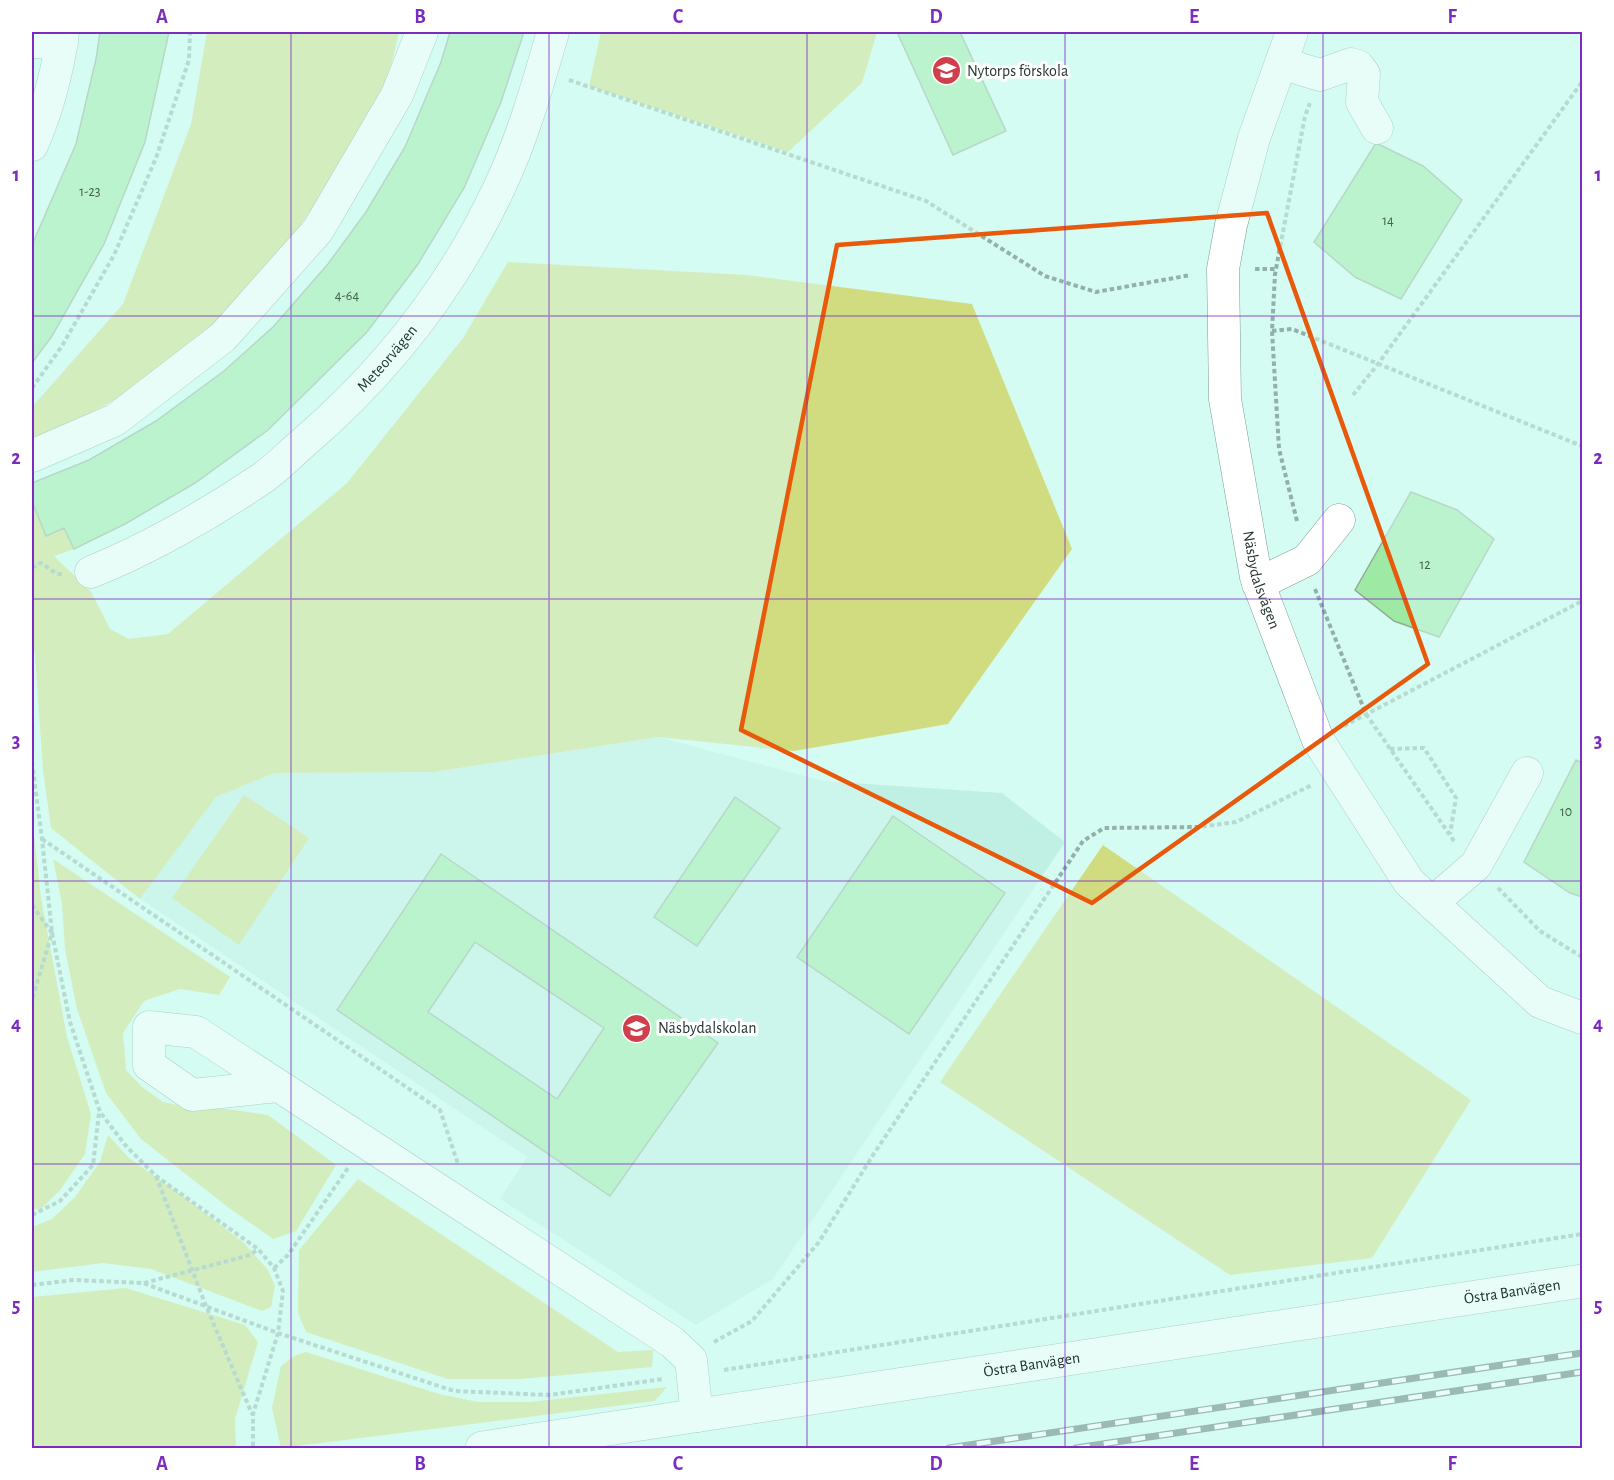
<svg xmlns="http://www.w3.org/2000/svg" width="1614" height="1480" font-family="'Alegreya Sans',sans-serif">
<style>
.built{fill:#c0f0e4}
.green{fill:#d0dc7f}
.building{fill:#9ee9a4;stroke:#94ac95;stroke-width:1.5;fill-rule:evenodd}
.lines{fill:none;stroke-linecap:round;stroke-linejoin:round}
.minor-casing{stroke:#789d93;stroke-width:33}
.tertiary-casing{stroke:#789d93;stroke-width:34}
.path{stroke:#93b1a9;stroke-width:4;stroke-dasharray:4.5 3;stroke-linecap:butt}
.minor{stroke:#fff;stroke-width:32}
.tertiary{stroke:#fff;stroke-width:33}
.rail-casing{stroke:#546a64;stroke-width:7}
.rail{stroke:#fff;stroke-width:4.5;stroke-dasharray:14;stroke-linecap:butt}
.marked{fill:none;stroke:#e8590c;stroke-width:4.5;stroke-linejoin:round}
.grid{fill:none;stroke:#7b2cbf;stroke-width:1.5;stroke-opacity:0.55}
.labels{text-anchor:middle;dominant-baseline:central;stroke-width:6;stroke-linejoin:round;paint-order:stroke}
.number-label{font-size:14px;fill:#42614d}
.poi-label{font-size:16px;fill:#243430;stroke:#fff;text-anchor:start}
.street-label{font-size:16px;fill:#243430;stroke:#fff}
.neatline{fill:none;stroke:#7b2cbf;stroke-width:2}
.grid-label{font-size:20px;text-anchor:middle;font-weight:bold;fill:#7b2cbf}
</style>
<rect width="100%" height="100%" fill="#d5fcf2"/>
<path class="built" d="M 658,737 L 823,781 L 1002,793 L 1065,842 L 773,1279 L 696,1325 L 500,1199 L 527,1157 L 140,899 L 216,797 L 274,773 L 434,772 Z"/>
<g class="green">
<path d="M 207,32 L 399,32 L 388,79 L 316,203 L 246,301 L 165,373 L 32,444 L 32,407 L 123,304 L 191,124 Z"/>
<path d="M 601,32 L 877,32 L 862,83 L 788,152 L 589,86 Z"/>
<path d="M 508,262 L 747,275 L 972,304 L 1072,549 L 948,724 L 794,751 L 658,737 L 434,772 L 274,773 L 216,797 L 140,899 L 51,828 L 43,770 L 35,654 L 32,646 L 32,501 L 46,536 L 64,528 L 74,549 L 54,556 L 91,592 L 110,629 L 129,639 L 168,634 L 347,483 L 463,338 Z"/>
<path d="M 244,795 L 309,838 L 239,945 L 172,898 Z"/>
<path d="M 32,817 L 41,898 L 67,1037 L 91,1114 L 85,1154 L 60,1190 L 42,1208 L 32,1210 Z"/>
<path d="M 1103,845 L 1471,1100 L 1372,1258 L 1230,1275 L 940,1082 Z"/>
<path d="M 53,859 L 230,977 L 219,995 L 180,989 L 144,1001 L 123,1033 L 126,1070 L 141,1086 L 163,1102 L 192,1108 L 227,1109 L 268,1115 L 336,1165 L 296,1231 L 273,1239 L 229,1208 L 141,1139 L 106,1093 L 77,1009 L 65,949 L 62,904 Z"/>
<path d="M 108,1135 L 129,1158 L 180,1194 L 244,1243 L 268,1270 L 275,1286 L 271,1307 L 262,1311 L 151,1269 L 103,1263 L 32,1272 L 32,1227 L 52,1219 L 75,1197 L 100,1162 Z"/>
<path d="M 358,1179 L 618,1352 L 653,1350 L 652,1367 L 521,1379 L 448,1379 L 306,1332 L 298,1313 L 299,1250 Z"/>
<path d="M 126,1288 L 245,1325 L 258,1342 L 235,1419 L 236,1448 L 32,1448 L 32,1297 Z"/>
<path d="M 306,1352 L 439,1394 L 478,1402 L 530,1402 L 667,1387 L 655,1401 L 281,1448 L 272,1408 L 281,1366 L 296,1355 Z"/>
</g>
<g class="building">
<path d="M 100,32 L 169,32 L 145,142 L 104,244 L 52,336 L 32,363 L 32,245 L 76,144 L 96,59 Z"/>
<path d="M 450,32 L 524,32 L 501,102 L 464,188 L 418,264 L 367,332 L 268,430 L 195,483 L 125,524 L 74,549 L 64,528 L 46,536 L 32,501 L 32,483 L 89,460 L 156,421 L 224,371 L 273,327 L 328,264 L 366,212 L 405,147 L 441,62 Z"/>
<path d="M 897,32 L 960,32 L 1006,131 L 953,155 Z"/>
<path d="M 1376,143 L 1423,166 L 1462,200 L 1401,299 L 1355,277 L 1314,242 Z"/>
<path d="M 1411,492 L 1457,510 L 1494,539 L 1439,637 L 1394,621 L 1355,590 Z"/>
<path d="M 1576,760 L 1582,763 L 1582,897 L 1570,893 L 1524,862 Z"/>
<path d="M 735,797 L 780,828 L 697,946 L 654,917 Z"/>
<path d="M 893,816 L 1005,893 L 909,1034 L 797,957 Z"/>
<path d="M 441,854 L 718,1043 L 610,1196 L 337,1010 ZM 475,942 L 604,1028 L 557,1099 L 428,1012 Z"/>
</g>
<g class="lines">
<defs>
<g id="minor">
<path id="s1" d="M 1292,32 L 1254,138 L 1231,225 L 1223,269 L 1225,399 L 1256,577 L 1318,740 L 1409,882 L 1540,1002 L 1582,1018"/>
<path d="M 32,42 L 62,43"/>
<path d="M 1281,63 L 1320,75 L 1351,64 L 1358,66 L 1364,74 L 1362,102 L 1377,128"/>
<path d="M 32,145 C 47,111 58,69 63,32"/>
<path d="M 32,456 L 115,420 L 223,337 L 318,230 L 397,95 L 422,32"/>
<path id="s2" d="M 91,572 C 146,550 208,515 258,481 C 274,471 288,456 303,443 C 386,372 454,285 500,186 C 523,137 538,84 553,32"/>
<path d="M 1258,584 L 1307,560 L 1339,520"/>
<path d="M 1432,903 L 1476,865 L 1527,773"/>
<path d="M 278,1086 L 192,1095 L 149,1065 L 149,1027 L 196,1032 L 672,1342 L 691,1360 L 697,1416"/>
</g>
<g id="tertiary">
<path id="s3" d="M 482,1448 L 1582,1281"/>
</g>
</defs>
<use href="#minor" class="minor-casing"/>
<use href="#tertiary" class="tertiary-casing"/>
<g class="path">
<path d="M 569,80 L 926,201 L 1045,276 L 1096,292 L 1191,275"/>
<path d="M 1255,269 L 1275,269"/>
<path d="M 1272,331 L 1292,329 L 1582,446"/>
<path d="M 32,388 L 62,346 L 114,255 L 156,158 L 189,60 L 190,32"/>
<path d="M 1353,395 L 1378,364 L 1582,82"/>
<path d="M 1297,521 L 1279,449 L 1272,331 L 1275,274 L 1305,116 L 1310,103"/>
<path d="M 32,568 L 41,563 L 57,574 L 62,574"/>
<path d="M 1315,589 L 1366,714 L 1454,841"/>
<path d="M 1344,726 L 1582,601"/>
<path d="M 1390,749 L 1424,748 L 1456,798 L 1450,834"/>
<path d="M 32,762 L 42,839 L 52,933 L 70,1022 L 100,1112 L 126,1146 L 156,1176 L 258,1249 L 274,1268 L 283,1291 L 278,1333 L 253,1414 L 253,1448"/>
<path d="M 42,839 L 440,1110 L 458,1164"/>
<path d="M 1498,888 L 1540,931 L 1582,957"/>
<path d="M 32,905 L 52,933 L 32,1000"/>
<path d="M 156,1176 L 206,1306 L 252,1414"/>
<path d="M 32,1215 L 60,1201 L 93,1165 L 99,1113"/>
<path d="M 274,1268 L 288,1255 L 348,1168"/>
<path d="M 144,1283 L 250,1255 L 258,1249"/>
<path d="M 32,1285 L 74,1280 L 143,1283 L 278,1333 L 454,1391 L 549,1395 L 663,1379"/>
<path d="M 714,1342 L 752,1321 L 819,1242 L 873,1155 L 1083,841 L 1104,828 L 1199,827 L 1236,822 L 1312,785"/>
<path d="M 724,1370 L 1582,1234"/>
</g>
<use href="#minor" class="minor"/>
<use href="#tertiary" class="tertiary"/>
<defs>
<g id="rail">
<path d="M 949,1448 L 1582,1353"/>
<path d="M 1076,1448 L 1582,1372"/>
</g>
</defs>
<use href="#rail" class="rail-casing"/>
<use href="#rail" class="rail"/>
</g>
<path d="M0 0H1614V1480H0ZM 1267,213 L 1428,664 L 1092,903 L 741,730 L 837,245 Z" fill="#d5fcf2" fill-opacity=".55" fill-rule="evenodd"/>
<path class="marked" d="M 1267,213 L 1428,664 L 1092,903 L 741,730 L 837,245 Z"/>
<path class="grid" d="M 291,32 L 291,1448M 549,32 L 549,1448M 807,32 L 807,1448M 1065,32 L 1065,1448M 1323,32 L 1323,1448M 32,316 L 1582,316M 32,599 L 1582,599M 32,881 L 1582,881M 32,1164 L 1582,1164"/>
<defs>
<symbol id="school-disc" viewBox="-11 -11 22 22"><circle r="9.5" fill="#d0404c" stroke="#fff"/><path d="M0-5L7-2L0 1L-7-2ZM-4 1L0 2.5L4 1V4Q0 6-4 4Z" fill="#fff"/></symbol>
</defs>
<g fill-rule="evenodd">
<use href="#school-disc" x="930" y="54" width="33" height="33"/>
<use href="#school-disc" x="620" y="1012" width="33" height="33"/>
</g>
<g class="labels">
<g class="number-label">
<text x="90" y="192">1-23</text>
<text x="1388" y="221">14</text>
<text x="347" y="296">4-64</text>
<text x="1425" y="565">12</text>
<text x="1566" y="812">10</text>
</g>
<g class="poi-label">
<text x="967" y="71">Nytorps förskola</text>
<text x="658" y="1028">Näsbydalskolan</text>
</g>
<g class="street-label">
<text stroke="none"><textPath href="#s2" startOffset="369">Meteorvägen</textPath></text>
<text stroke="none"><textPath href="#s1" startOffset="562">Näsbydalsvägen</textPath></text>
<text stroke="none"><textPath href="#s3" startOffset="1042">Östra Banvägen</textPath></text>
<text stroke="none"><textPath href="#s3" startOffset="556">Östra Banvägen</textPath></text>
</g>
</g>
<rect width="1614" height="1480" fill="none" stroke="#ffffff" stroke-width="66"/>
<rect x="33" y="33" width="1548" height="1414" class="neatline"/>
<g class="grid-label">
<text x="162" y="23">A</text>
<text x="420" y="23">B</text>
<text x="678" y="23">C</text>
<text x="936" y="23">D</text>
<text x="1194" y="23">E</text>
<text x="1452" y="23">F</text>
<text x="16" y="181">1</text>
<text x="1598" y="181">1</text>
<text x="16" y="464">2</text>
<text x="1598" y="464">2</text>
<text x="16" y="747">3</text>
<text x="1598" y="747">3</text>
<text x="16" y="1030">4</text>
<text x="1598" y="1030">4</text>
<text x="16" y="1312">5</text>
<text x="1598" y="1312">5</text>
<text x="162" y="1470">A</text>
<text x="420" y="1470">B</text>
<text x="678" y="1470">C</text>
<text x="936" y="1470">D</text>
<text x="1194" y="1470">E</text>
<text x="1452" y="1470">F</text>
</g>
</svg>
